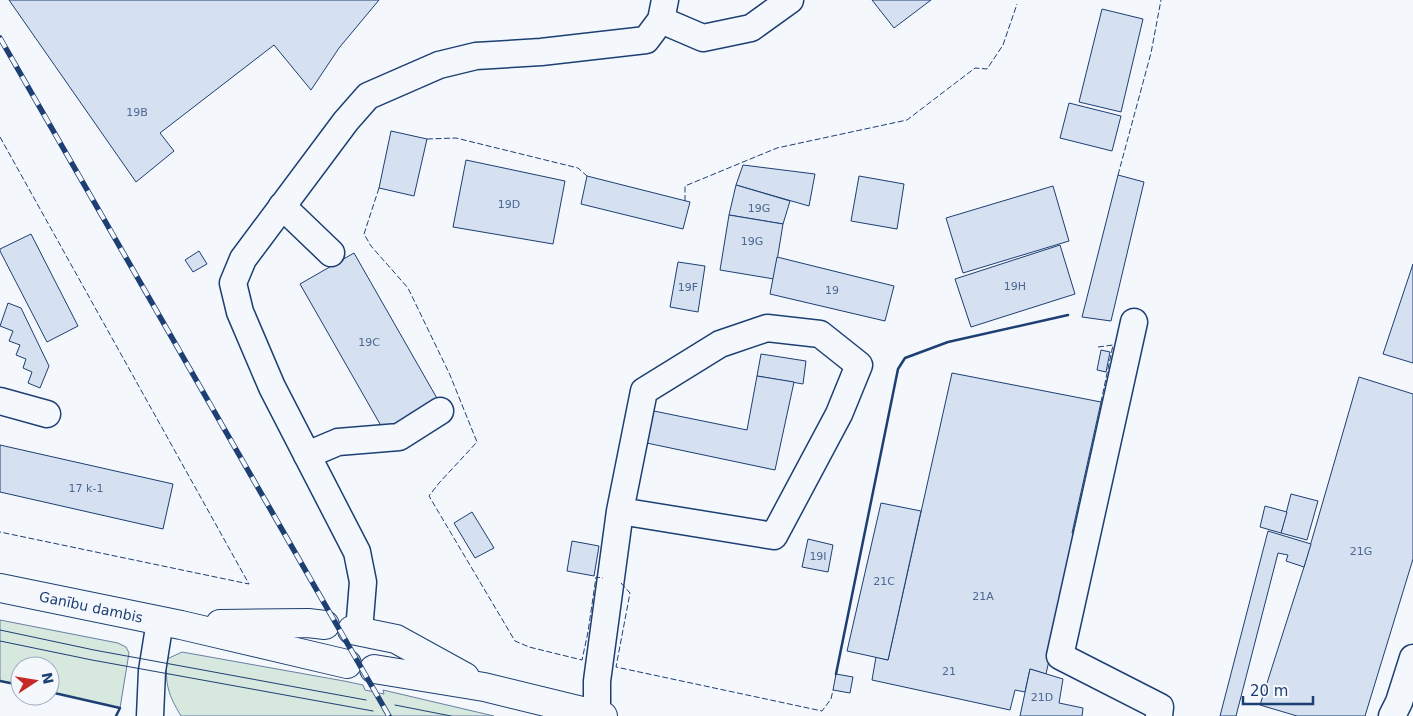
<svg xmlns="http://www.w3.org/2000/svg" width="1413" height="716" font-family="'DejaVu Sans',sans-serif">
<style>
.green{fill:#d7e8df;stroke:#687fa3}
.building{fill:#d5e0f0;stroke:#1d3f73}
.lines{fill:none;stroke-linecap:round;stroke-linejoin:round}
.minor-casing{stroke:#1d3f73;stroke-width:29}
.major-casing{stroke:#1d3f73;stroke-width:30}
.minor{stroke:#f4f7fb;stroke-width:26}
.major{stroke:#f4f7fb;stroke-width:28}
.tram{stroke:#1d3f73;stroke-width:1}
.rail-casing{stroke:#1d3f73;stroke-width:5.5}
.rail{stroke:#f4f7fb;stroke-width:4;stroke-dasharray:11;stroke-linecap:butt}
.fence{stroke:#1d3f73;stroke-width:1;stroke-dasharray:6 2.5;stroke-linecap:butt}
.wall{stroke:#1d3f73;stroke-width:2.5}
.labels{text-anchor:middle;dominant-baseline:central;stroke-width:4;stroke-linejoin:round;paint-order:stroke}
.number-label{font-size:11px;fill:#4b6792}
.street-label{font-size:14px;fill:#1d3f73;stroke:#f4f7fb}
</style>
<rect width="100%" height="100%" fill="#f4f7fb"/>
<g class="green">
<path d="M 0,620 L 118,643 L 126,647 L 129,653 L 120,708 L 50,692 L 50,666 L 20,666 L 20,685 L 0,681 Z"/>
<path d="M 182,652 L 344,681 L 363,685 L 365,690 L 384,694 L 383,690 L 494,716 L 181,716 C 168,694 165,685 167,659 Z"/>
</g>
<g class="building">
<path d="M 9,0 L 379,0 L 339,48 L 311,90 L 274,45 L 160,133 L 174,151 L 136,182 Z"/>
<path d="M 872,0 L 931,0 L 894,28 Z"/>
<path d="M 1102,9 L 1143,19 L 1121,112 L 1079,102 Z"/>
<path d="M 1069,103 L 1121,116 L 1112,151 L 1060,138 Z"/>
<path d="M 391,131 L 427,139 L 414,196 L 379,188 Z"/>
<path d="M 466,160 L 565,181 L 553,244 L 453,227 Z"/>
<path d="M 743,165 L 815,174 L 809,206 L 736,185 Z"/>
<path d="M 1118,175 L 1144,182 L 1111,321 L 1082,317 Z"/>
<path d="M 587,176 L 690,202 L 683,229 L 581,204 Z"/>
<path d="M 859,176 L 904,184 L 897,229 L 851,221 Z"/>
<path d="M 736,185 L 790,201 L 783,224 L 729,215 Z"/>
<path d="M 1053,186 L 1069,241 L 963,273 L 946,218 Z"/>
<path d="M 729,215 L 783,224 L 774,279 L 720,270 Z"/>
<path d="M 31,234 L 78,326 L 47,342 L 0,251 L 0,249 Z"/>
<path d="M 1060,245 L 1075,294 L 971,327 L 955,279 Z"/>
<path d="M 199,251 L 207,264 L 193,272 L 185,260 Z"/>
<path d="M 354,253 L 438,400 L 384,431 L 300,284 Z"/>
<path d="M 777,257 L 894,286 L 885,321 L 770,294 Z"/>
<path d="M 678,262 L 705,266 L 698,312 L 670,307 Z"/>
<path d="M 1413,264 L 1413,363 L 1383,354 Z"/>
<path d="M 8,303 L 21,308 L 49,366 L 40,388 L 28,383 L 32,372 L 23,368 L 26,359 L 16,355 L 20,345 L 9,341 L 13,331 L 0,326 Z"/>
<path d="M 1101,350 L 1110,352 L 1106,372 L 1097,370 Z"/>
<path d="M 761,354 L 806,361 L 803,384 L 757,376 Z"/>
<path d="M 952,373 L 1101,402 L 1072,533 L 1077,534 L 1046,674 L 1030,669 L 1025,692 L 1015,690 L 1010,710 L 872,680 L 876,657 L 888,660 Z"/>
<path d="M 757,376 L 794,382 L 775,470 L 642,442 L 649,410 L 747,430 Z"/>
<path d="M 1359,377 L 1413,394 L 1413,559 L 1365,716 L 1297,716 L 1260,705 L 1304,567 Z"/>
<path d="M 0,445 L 173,484 L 163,529 L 0,492 Z"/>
<path d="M 1291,494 L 1318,501 L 1307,540 L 1281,533 Z"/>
<path d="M 881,503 L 921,511 L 888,660 L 847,651 Z"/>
<path d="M 1265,506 L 1287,512 L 1281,533 L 1260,527 Z"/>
<path d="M 472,512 L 494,548 L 475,558 L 454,523 Z"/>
<path d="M 1268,531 L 1311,544 L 1304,567 L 1286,561 L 1288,555 L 1278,553 L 1236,716 L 1220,716 Z"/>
<path d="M 808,539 L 833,545 L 828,572 L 802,567 Z"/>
<path d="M 572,541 L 599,546 L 594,576 L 567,571 Z"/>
<path d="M 1030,669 L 1063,679 L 1059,703 L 1083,708 L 1082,716 L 1020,716 Z"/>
<path d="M 836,674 L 853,677 L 850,693 L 833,690 Z"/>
</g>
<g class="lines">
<defs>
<g id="minor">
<path d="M 661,20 L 703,38 L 751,28 L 790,0"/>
<path d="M 282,206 L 331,253"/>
<path d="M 1134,322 L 1060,656 L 1160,707 L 1159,716"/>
<path d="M 0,401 L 47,414"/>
<path d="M 307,455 L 338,442 L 399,437 L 440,411"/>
<path d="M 359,631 L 363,582 L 357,552 L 272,387 L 240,312 L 233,283 L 243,259 L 346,121 L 368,96 L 439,65 L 476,56 L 541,52 L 646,40 L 661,20 L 665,0"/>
<path d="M 150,716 L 152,671 L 160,621"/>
<path d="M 597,716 L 597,681 L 620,511 L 774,536 L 839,414 L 859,365 L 820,334 L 767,328 L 720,344 L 644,391 L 620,511"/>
<path d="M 1392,716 L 1399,702 L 1413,658"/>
</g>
<g id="major">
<path d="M 0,588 L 181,625 L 347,664"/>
<path d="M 220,624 L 308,623 L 325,625"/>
<path d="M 352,630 L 396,639 L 465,677"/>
<path d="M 374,669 L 484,687 L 603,716"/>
</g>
</defs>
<use href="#minor" class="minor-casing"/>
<use href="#major" class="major-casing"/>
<use href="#minor" class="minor"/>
<use href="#major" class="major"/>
<g class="tram">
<path d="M 0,630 L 94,650 L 366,700"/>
<path d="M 0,641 L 92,660 L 373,711"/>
<path d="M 395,705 L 451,716"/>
</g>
<defs>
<path id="rail" d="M 0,38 L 389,716"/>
</defs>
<use href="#rail" class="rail-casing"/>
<use href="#rail" class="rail"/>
<g class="fence">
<path d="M 0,137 L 249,584 L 0,532"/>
<path d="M 427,139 L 456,138 L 578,168 L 587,176"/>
<path d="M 1118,175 L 1151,53 L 1161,0"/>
<path d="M 379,188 L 364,234 L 371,246 L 408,288 L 450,375 L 477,442 L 439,483 L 429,496 L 515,641 L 529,647 L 582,660 L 588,632 L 596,577 L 603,578"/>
<path d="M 685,201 L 685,186 L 777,148 L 907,120 L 975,68 L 987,69 L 1003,45 L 1017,4"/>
<path d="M 1098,347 L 1113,345 L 1101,402"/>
<path d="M 621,583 L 630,593 L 616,667 L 822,711 L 831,699 L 833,690"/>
</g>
<g class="wall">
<path d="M 836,674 L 898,369 L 905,358 L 948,342 L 1068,315"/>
<path d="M 0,681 L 20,685"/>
<path d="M 50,692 L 120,708 L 116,716"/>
</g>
</g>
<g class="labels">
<g class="number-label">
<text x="137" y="112">19B</text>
<text x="509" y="204">19D</text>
<text x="759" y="208">19G</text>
<text x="752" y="241">19G</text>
<text x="1015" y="286">19H</text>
<text x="688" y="287">19F</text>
<text x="832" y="290">19</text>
<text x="369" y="342">19C</text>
<text x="86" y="488">17 k-1</text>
<text x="1361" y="551">21G</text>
<text x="818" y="556">19I</text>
<text x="884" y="581">21C</text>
<text x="983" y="596">21A</text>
<text x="949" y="671">21</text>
<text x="1042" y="697">21D</text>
</g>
<g class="street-label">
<text transform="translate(91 607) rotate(12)">Ganību dambis</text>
</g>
</g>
<g transform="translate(35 681) rotate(78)"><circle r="24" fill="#f4f7fb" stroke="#9eadc5"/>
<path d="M0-4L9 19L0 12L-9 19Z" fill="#c62828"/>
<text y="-8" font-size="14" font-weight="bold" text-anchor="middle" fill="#1d3f73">N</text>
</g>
<path d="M1243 696v8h70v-8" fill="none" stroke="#1d3f73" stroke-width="2.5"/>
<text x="1250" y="696" font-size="15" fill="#1d3f73" stroke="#f4f7fb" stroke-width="4" paint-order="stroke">20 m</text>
</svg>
